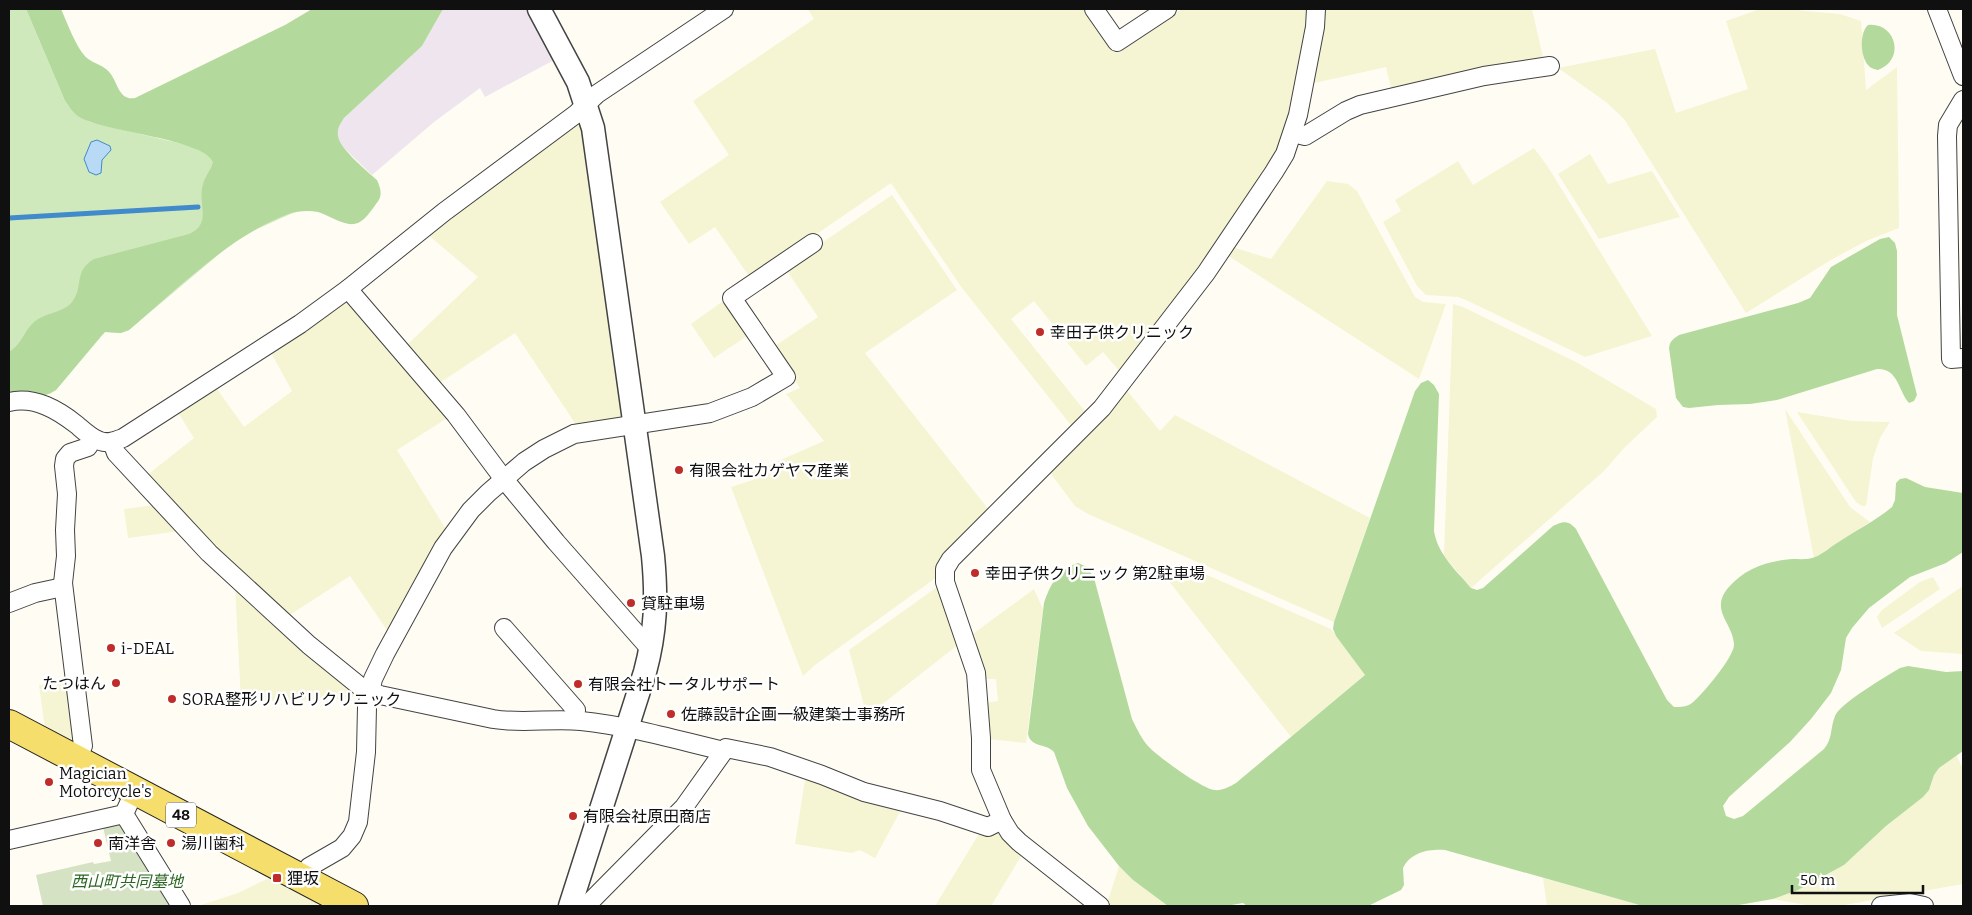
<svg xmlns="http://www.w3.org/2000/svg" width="1972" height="915" font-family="Bitter,'Noto Sans JP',serif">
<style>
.industrial{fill:#eee5ee}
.farmland{fill:#f5f4d3}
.green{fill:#d0e9bc}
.forest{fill:#b3da9c}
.cemetery{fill:#d5e2c3}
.water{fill:#b8daf5;stroke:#418acb}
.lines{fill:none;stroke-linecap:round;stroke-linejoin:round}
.stream{stroke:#418acb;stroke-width:5}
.minor-casing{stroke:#434343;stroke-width:20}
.tertiary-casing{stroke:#434343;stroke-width:25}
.primary-casing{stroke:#212121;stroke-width:30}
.minor{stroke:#fff;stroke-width:18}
.tertiary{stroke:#fff;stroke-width:22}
.primary{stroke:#f6de6c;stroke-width:28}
.poi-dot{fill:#be2d29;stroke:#fff;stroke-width:2}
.labels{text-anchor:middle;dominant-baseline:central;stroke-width:5;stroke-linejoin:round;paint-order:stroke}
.shield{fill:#fff;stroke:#585858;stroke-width:1}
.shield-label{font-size:15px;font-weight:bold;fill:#101010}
.poi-label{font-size:16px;fill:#101010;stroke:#fff;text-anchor:start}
.park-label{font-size:16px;font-style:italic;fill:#2a6720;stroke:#fff}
</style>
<rect width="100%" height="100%" fill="#fffdf3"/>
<path class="industrial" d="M 443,9 L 528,9 L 556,59 L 485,97 L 480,88 L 434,122 L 372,175 L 344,148 L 337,138 L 338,126 L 344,118 L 422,46 Z"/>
<g class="farmland">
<path d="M 808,9 L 1085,9 L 1115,53 L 1182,9 L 1310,9 L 1291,113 L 1278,151 L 1209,258 L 1121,373 L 1103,352 L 1086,366 L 1034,301 L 1011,319 L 1088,415 L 1074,429 L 962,288 L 891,183 L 751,279 L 715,227 L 689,244 L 660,202 L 729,155 L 693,101 L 814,19 Z"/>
<path d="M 1323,9 L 1532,9 L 1544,62 L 1392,92 L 1386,67 L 1310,84 Z"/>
<path d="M 1760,9 L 1784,9 L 1840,14 L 1861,21 L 1866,90 L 1897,67 L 1899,228 L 1866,241 L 1829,261 L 1746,313 L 1624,119 L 1606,102 L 1558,68 L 1655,49 L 1676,113 L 1748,89 L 1726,21 Z"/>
<path d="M 578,121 L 582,123 L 624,415 L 621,419 L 577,426 L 515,333 L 438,384 L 406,346 L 478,277 L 427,234 Z"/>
<path d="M 1534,148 L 1548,167 L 1652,336 L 1585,357 L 1466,300 L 1458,297 L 1426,295 L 1417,286 L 1383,222 L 1401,211 L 1395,200 L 1458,161 L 1473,185 Z"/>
<path d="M 1590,154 L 1608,184 L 1652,171 L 1680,217 L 1599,239 L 1558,174 Z"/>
<path d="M 1327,181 L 1348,184 L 1357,191 L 1415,297 L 1423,302 L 1446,304 L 1419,379 L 1227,255 L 1232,247 L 1271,259 Z"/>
<path d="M 892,195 L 957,290 L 865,353 L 989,510 L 937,577 L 815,665 L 803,676 L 731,487 L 753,480 L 751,473 L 824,441 L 786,394 L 800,388 L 772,348 L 818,317 L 785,268 Z"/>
<path d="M 726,299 L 750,334 L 714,358 L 691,324 Z"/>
<path d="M 344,300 L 349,301 L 449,417 L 397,450 L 447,531 L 389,633 L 350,576 L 288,616 L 213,548 L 146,476 L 194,438 L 177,411 L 215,386 L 244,427 L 292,391 L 270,351 Z"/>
<path d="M 1453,304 L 1463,307 L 1578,363 L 1656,409 L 1657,417 L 1625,447 L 1604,471 L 1471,588 L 1444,556 Z"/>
<path d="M 1125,388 L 1160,431 L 1175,415 L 1370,518 L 1334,622 L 1088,514 L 1075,506 L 1048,470 Z"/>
<path d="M 1785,409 L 1850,507 L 1870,522 L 1814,558 Z"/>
<path d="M 1797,412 L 1852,421 L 1890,422 L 1880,438 L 1873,458 L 1866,506 L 1862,506 L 1856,502 Z"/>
<path d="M 155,505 L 180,531 L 128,538 L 124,509 Z"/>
<path d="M 1184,565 L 1331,629 L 1365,675 L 1291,737 L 1168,580 Z"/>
<path d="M 1933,577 L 1940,589 L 1882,628 L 1877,617 L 1882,610 L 1920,582 Z"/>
<path d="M 235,585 L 358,693 L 350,699 L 241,701 Z"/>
<path d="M 940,585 L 959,644 L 867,716 L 849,650 Z"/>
<path d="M 1963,586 L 1963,654 L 1921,651 L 1894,633 Z"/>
<path d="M 1034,589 L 1043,609 L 1026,743 L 988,739 L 985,703 L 998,701 L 996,679 L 983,679 L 970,636 Z"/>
<path d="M 71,680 L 75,746 L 45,729 L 39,685 Z"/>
<path d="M 1956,754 L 1963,769 L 1963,884 L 1839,906 L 1812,906 L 1773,899 L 1798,890 L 1844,865 L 1886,826 L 1929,790 L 1934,775 L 1939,768 Z"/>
<path d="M 806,773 L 903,806 L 875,858 L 860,850 L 852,853 L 795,844 Z"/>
<path d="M 982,829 L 998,834 L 1023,853 L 991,906 L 935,906 Z"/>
<path d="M 1119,866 L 1133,880 L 1168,906 L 1110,906 L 1107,904 Z"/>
<path d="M 271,877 L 319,902 L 315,906 L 198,906 L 238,893 Z"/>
<path d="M 1543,878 L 1643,906 L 1547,906 Z"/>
</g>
<path class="green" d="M 9,9 L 26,9 L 65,101 C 72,111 79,117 90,122 L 195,147 L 295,212 L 257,229 L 231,244 L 129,330 L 121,333 L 105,332 L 56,390 L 50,394 L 9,395 Z"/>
<g class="forest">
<path d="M 26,9 L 61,9 C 67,22 76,48 87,58 C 94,64 104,65 110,73 C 118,83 119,101 135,98 L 285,25 L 312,9 L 443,9 L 422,46 L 344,118 C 340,124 337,128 338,136 C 339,148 367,171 377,180 C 381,189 383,196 376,204 C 371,211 365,220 358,223 C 346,228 329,215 318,212 C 308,210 298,211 288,214 C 230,236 176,290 129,330 L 121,333 L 105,332 L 102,335 L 56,390 L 44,396 L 9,395 L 9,352 C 23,343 23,332 34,322 C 44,313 63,313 72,302 C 84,287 73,271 94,259 L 189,234 C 213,223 197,204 203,184 C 205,176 211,170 213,162 C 203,139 107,132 81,118 C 74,114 70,108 65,101 Z"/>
<path d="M 1868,25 C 1896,22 1906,60 1878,70 C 1877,70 1871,68 1870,67 C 1860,59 1859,33 1868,25 Z"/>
<path d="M 1889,237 L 1895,243 L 1897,251 L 1897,315 L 1917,395 L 1914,401 L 1909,403 C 1898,390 1898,368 1877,369 L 1777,400 L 1750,404 L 1718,405 L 1689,408 L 1683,407 L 1676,398 L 1669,348 C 1670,341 1673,339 1679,335 L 1798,303 L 1810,298 L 1831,267 L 1880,239 Z"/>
<path d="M 1428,380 L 1434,385 L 1439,394 L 1434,531 C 1438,555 1456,570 1471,588 L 1477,590 L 1483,588 L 1553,526 C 1563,521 1568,520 1576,529 L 1667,700 L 1674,707 C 1681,707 1687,707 1692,703 C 1702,695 1734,657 1734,645 C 1734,624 1709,611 1728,588 C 1745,568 1767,561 1792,559 C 1799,559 1809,560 1815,557 C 1823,554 1830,547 1837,543 C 1855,531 1875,521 1892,507 L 1895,500 L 1896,483 L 1900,479 L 1906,478 L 1925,487 L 1963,493 L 1963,552 L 1946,563 L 1910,577 L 1869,608 L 1852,628 L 1846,638 L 1841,670 L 1831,693 L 1811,719 L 1790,742 L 1729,797 L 1723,806 L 1726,816 L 1734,819 L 1743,816 L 1824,749 C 1833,738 1830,728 1835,716 C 1840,703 1887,676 1900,668 L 1908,666 L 1946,672 L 1963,671 L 1963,751 L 1939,768 L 1934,775 L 1929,790 L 1923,797 L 1886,826 L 1844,865 L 1798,890 L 1773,899 L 1733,906 L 1643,906 L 1445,850 C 1429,849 1411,852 1403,868 L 1404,885 L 1401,890 L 1368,906 L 1247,906 L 1243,903 L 1226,906 L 1168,906 L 1133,880 L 1119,866 L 1088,826 L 1067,788 L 1054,752 C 1046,743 1031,748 1028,734 L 1044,603 C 1050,585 1058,569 1078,563 L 1087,567 L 1094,578 L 1132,719 C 1137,729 1141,738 1148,746 C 1157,756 1201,788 1214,790 C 1222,791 1229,787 1236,783 L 1365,675 L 1336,636 L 1333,629 L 1334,622 L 1415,391 L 1421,383 Z"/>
</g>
<path class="cemetery" d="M 117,824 L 123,826 L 173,906 L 43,906 L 36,875 L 93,862 L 94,864 L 111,861 L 103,827 Z"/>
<path class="water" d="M 97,140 L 110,146 L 111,150 L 102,160 L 101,173 L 96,175 L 89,172 L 84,159 L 91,142 Z"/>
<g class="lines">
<path class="stream" d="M 9,218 L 198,207"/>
<defs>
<g id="minor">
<path d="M 1094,9 L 1117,42 L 1167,9"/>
<path d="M 1937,9 L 1963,76"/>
<path d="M 1963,100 L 1948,125 L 1947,136 L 1951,359 L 1963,358"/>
<path d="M 1293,133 L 1305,136 L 1346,111 L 1360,105 L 1484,76 L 1550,66"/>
<path d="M 348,289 L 456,415 L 503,478 L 556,542 L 651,650"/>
<path d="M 9,402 C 35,396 58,410 77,425 C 84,431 91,438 100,441 C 108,444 115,441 123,438 L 300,324 L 348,289 L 444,212 L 576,114 L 597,94 L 724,9"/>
<path d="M 112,442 L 116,453 L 209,553 L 309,645 L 362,688 L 380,695 L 493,719 C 522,724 552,718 581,721 C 630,726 677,740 724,751"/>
<path d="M 9,603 L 35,593 L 63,587"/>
<path d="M 504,628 L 576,710 L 575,720"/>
<path d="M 76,759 L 83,746 L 63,583 L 66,556 L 65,530 L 67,494 L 64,466 L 65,459 L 70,453 L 88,447 L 93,438"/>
<path d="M 124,814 L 181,906"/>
<path d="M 9,840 L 124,814 L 135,790"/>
<path d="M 302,879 L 309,867 L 342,848 L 352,836 L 358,822 L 366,752 L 367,707 L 373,679 L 385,654 L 443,548 L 471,510 L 488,493 L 524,462 L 544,449 L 574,434 L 710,413 L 752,397 L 786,377 L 732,298 L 813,243"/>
<path d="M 586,906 L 684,807 L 726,748 L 770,757 L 822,775 L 864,792 L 940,811 L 988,827 L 1002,820"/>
<path d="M 1100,906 L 1019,842 L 1010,833 L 1002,820 L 981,770 L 981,738 L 976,673 L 945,582 L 945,569 L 951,559 L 1102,408 L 1206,273 L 1274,172 L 1285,154 L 1298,115 L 1315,27 L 1316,9"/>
<path d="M 1881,906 L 1910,903 L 1924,906"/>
</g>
<path id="tertiary" d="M 539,9 L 578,82 L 593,128 L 653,556 C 657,598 656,631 645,672 L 570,906"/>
<path id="primary" d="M 9,724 L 354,906"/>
</defs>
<use href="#minor" class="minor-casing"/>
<use href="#tertiary" class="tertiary-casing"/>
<use href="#primary" class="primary-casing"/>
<use href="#minor" class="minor"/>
<use href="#tertiary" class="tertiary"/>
<use href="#primary" class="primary"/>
</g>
<g class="poi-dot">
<circle cx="1040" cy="332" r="5"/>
<circle cx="679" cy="470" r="5"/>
<circle cx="975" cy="573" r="5"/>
<circle cx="631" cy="603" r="5"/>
<circle cx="111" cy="648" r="5"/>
<circle cx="116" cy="683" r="5"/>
<circle cx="578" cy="684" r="5"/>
<circle cx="172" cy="699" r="5"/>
<circle cx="671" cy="714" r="5"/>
<circle cx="49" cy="782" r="5"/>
<circle cx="573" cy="816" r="5"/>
<circle cx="98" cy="843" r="5"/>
<circle cx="171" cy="843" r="5"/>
<rect x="272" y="873" width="10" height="10" rx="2.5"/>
</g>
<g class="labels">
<rect class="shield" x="166" y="802.5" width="30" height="25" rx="4"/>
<g class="shield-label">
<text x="181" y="815">48</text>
</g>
<g class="poi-label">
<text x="1050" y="332">幸田子供クリニック</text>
<text x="689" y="470">有限会社カゲヤマ産業</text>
<text x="985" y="573">幸田子供クリニック 第2駐車場</text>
<text x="641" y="603">貸駐車場</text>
<text x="121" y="648">i-DEAL</text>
<text x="106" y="683" text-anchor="end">たつはん</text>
<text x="588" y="684">有限会社トータルサポート</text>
<text x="182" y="699">SORA整形リハビリクリニック</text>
<text x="681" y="714">佐藤設計企画一級建築士事務所</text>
<text x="59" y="773">Magician<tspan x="59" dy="18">Motorcycle's</tspan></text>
<text x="583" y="816">有限会社原田商店</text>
<text x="108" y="843">南洋舎</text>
<text x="181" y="843">湯川歯科</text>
<text x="287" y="878">狸坂</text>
</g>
<g class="park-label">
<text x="127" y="881">西山町共同墓地</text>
</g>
</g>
<rect width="1972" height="915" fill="none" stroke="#101010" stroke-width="20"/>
<path d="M1792 885v8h131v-8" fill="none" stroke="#101010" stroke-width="2.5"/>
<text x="1800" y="885" font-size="15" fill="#101010" stroke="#ffffff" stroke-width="4" paint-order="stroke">50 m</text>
</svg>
